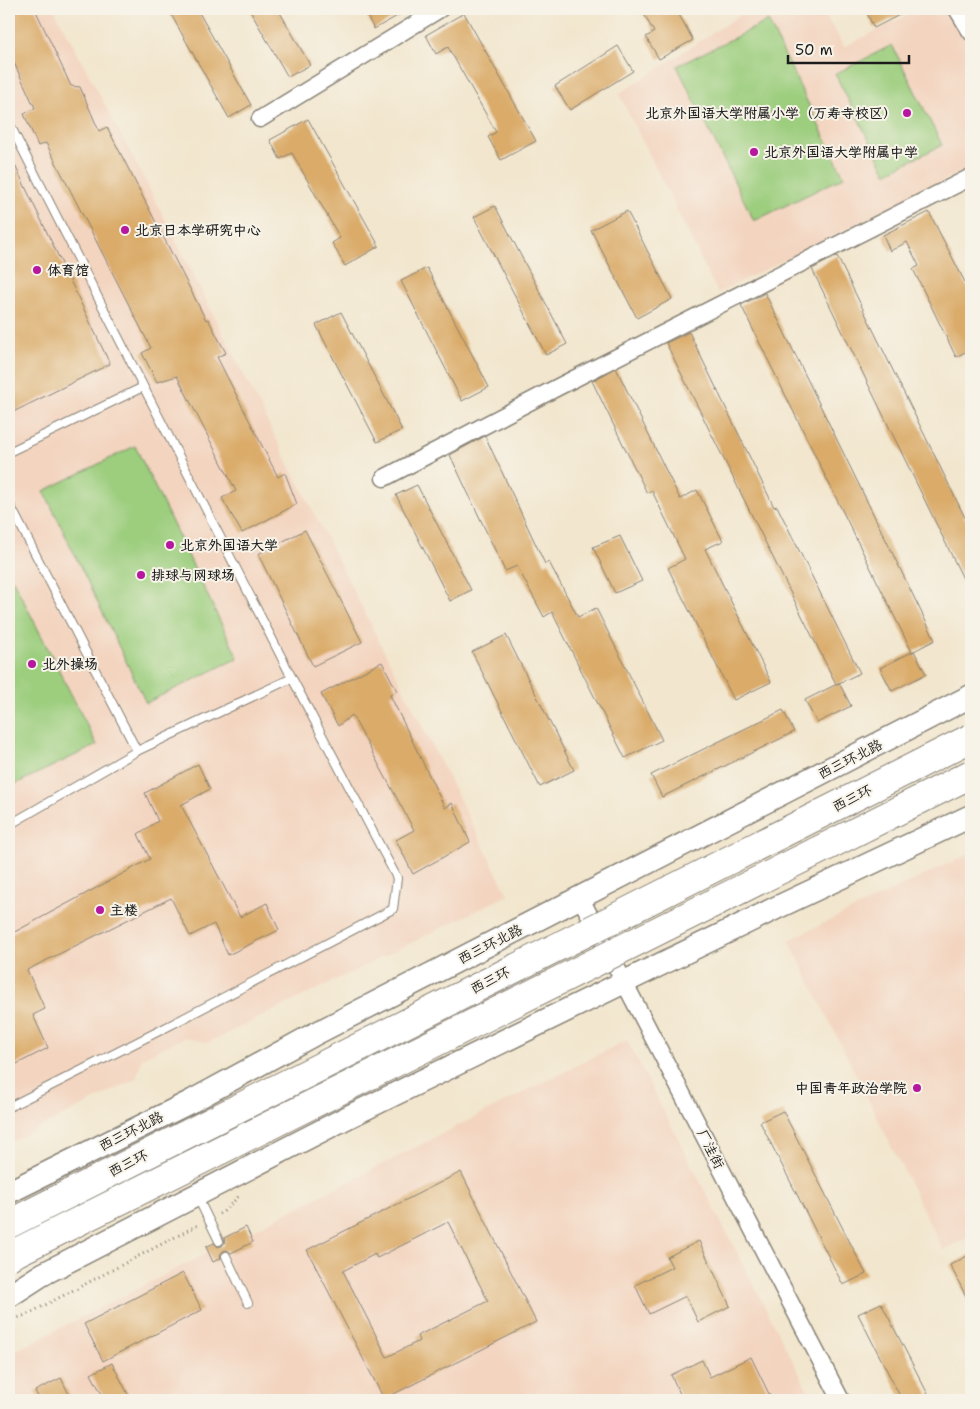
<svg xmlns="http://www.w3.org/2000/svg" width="980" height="1409" font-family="'Shantell Sans','LXGW WenKai TC',sans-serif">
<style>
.built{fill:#f3d4bf}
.green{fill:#9cce7e;stroke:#5c754d}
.building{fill:#daab69;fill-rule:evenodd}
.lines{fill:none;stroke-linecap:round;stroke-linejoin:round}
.lane-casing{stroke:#878175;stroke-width:10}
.street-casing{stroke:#878175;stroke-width:19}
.secondary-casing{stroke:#878175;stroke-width:25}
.path{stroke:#878175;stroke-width:3;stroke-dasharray:1 4;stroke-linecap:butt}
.lane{stroke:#fff;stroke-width:8}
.street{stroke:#fff;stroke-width:16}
.secondary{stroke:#fff;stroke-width:22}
.highway-bridge-casing{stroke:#878175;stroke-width:30;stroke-linecap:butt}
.highway-bridge{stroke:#fff;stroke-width:28}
.poi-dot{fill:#b5179e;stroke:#f7f3e8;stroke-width:2}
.labels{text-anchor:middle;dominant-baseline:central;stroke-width:4;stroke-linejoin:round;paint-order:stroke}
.poi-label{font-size:14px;font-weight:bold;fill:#1c1c1c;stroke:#f7f3e8;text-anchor:start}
.street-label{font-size:14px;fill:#1c1c1c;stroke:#f7f3e8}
</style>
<rect width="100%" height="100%" fill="#f7f3e8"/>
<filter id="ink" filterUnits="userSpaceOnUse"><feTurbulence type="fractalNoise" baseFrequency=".02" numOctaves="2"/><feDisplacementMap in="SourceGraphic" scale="10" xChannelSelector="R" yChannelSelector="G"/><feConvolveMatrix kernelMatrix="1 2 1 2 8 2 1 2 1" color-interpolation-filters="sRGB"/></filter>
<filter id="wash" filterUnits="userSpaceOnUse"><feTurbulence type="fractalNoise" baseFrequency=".0096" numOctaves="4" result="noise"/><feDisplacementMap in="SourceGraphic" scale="20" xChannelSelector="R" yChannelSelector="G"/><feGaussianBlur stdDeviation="1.12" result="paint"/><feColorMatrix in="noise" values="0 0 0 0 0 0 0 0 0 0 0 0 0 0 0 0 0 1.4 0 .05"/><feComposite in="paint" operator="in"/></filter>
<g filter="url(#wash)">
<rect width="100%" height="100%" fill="#f2e6ce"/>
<g class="built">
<path d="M 9,9 L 54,9 L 153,196 L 508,895 L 208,1043 L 185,1037 L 142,1058 L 136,1079 L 9,1143 Z"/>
<path d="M 749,9 L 822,9 L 844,47 L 919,9 L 948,9 L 971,51 L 971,167 L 718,293 L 619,94 Z"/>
<path d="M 971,853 L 971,1236 L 943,1250 L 789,940 Z"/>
<path d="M 627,1040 L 813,1400 L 9,1400 L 9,1354 Z"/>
</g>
<g class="green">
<path d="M 768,21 L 844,177 L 754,221 L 677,66 Z"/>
<path d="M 892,45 L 942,145 L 886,173 L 835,74 Z"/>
<path d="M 135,446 L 238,658 L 146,703 L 44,491 Z"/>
<path d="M 13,580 L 97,745 L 9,787 L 9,581 Z"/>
</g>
<g id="blocks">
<g class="building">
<path d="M 9,9 L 35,9 L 71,86 L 80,87 L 99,131 L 107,127 L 206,320 L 208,319 L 226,353 L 217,357 L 278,477 L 285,473 L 297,504 L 242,533 L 222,498 L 236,491 L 177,376 L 157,382 L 142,353 L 151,348 L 46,143 L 38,146 L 24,114 L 35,108 L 9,52 Z"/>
<path d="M 168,9 L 197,9 L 251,105 L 229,118 Z"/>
<path d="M 249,9 L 278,9 L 310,65 L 288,77 Z"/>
<path d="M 363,9 L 410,9 L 374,29 Z"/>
<path d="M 641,9 L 676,9 L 693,40 L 659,59 L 646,37 L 654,32 Z"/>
<path d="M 865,9 L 911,9 L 874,28 Z"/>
<path d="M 464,13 L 536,141 L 501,160 L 488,137 L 496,132 L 448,47 L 436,54 L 426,35 Z"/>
<path d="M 618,46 L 633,71 L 570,110 L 555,86 Z"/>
<path d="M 308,119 L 379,246 L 345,266 L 332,243 L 340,238 L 292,153 L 280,159 L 270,140 Z"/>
<path d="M 9,153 L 110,364 L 9,414 Z"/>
<path d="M 495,206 L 567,344 L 546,355 L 474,217 Z"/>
<path d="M 627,211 L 672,299 L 637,318 L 591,230 Z"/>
<path d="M 929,212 L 971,294 L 971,349 L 956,357 L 913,269 L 919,266 L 907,242 L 890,251 L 883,235 Z"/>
<path d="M 837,256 L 971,530 L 971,595 L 812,269 Z"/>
<path d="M 427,268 L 489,387 L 462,401 L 401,281 Z"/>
<path d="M 765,293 L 935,640 L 912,652 L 741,305 Z"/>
<path d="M 341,312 L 402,430 L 377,442 L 316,325 Z"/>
<path d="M 689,332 L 774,507 L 777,506 L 860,673 L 839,683 L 851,706 L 817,723 L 805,700 L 839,683 L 836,684 L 666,343 Z"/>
<path d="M 616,368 L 680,499 L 697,490 L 723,541 L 705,549 L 771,682 L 734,700 L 668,568 L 685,559 L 652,491 L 647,493 L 592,381 Z"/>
<path d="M 485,436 L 545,564 L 549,562 L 578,617 L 596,608 L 662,740 L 625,758 L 552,612 L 544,617 L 517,566 L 505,571 L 450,455 Z"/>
<path d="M 417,485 L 471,590 L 450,601 L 396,495 Z"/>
<path d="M 305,530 L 362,642 L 313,666 L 258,554 Z"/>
<path d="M 620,536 L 642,581 L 615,593 L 593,547 Z"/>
<path d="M 506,635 L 574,770 L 540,787 L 472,652 Z"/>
<path d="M 914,651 L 926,674 L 892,691 L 880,668 Z"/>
<path d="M 382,662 L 397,691 L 390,695 L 445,808 L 452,803 L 470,842 L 413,874 L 396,840 L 414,830 L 352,715 L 338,726 L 321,694 Z"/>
<path d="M 783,710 L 794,732 L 662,797 L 651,775 Z"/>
<path d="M 198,764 L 210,789 L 181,805 L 240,917 L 267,903 L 279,930 L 228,955 L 214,924 L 190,936 L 171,898 L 27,970 L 45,1009 L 33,1015 L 48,1048 L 9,1068 L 9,935 L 150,859 L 138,834 L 158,821 L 145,793 Z"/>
<path d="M 783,1111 L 866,1274 L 843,1285 L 760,1122 Z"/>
<path d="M 461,1172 L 536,1322 L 384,1399 L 307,1250 ZM 448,1222 L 488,1301 L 417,1336 L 419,1341 L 387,1357 L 343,1271 L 375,1254 L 377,1258 Z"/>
<path d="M 246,1227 L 253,1242 L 231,1253 L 227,1250 L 223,1251 L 220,1255 L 221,1258 L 213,1262 L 206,1247 L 214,1243 L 218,1247 L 222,1246 L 225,1242 L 224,1238 Z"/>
<path d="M 699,1241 L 730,1306 L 698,1322 L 686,1296 L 649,1314 L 635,1285 L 672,1267 L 667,1257 Z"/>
<path d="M 971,1254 L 971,1306 L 950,1265 Z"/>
<path d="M 183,1273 L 202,1310 L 103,1361 L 84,1324 Z"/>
<path d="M 881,1303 L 931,1400 L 902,1400 L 858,1314 Z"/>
<path d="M 751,1357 L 772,1400 L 683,1400 L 671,1375 L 702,1360 L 710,1377 Z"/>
<path d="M 112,1363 L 131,1400 L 105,1400 L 91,1374 Z"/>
<path d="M 61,1378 L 72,1400 L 40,1400 L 35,1391 Z"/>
</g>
</g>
</g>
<g filter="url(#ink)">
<use href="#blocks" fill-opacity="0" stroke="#878175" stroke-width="1"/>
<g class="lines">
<defs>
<g id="lane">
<path d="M 9,123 L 292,678 L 397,878 L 393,909 L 159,1031 L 9,1107"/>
<path d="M 9,452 L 143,387"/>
<path d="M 9,503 L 137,751"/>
<path d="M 9,825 L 137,751 L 292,678"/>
<path d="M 198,1198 L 219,1241"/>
<path d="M 226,1256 L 248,1303"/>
</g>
<g id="street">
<path d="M 957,9 L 971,32"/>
<path d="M 260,119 L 440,9"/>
<path d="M 384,478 L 558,387 L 971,177"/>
<path d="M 580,897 L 841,1400"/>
</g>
<g id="secondary">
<path d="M 9,1192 L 192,1101 L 313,1035 L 971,696"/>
<path d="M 9,1296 L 43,1274 L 350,1116 L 778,907 L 971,816"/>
</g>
</defs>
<use href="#lane" class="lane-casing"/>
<use href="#street" class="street-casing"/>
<use href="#secondary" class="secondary-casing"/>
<g class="path">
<path d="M 219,1214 L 224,1211 L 240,1195"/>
<path d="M 9,1321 L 26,1315 L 200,1224"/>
</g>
<use href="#lane" class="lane"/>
<use href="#street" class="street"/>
<use href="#secondary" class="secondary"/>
<defs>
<g id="highway-bridge">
<path d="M 9,1224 L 971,738"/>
<path d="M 9,1256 L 971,774"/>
</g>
</defs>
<use href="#highway-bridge" class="highway-bridge-casing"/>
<use href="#highway-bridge" class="highway-bridge"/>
</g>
</g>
<g class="poi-dot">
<circle cx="907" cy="113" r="5"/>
<circle cx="754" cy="152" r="5"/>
<circle cx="125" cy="230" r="5"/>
<circle cx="37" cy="270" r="5"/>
<circle cx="170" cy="545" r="5"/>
<circle cx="141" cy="575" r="5"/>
<circle cx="32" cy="664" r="5"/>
<circle cx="100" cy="910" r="5"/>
<circle cx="917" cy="1088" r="5"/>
</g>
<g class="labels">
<g class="poi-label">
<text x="897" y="113" text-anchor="end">北京外国语大学附属小学（万寿寺校区）</text>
<text x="764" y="152">北京外国语大学附属中学</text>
<text x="135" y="230">北京日本学研究中心</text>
<text x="47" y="270">体育馆</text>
<text x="180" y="545">北京外国语大学</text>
<text x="151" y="575">排球与网球场</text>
<text x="42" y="664">北外操场</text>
<text x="110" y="910">主楼</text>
<text x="907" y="1088" text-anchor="end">中国青年政治学院</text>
</g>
<g class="street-label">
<text transform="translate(850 759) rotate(-27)">西三环北路</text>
<text transform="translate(852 798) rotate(-27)">西三环</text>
<text transform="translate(490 944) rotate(-27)">西三环北路</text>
<text transform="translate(490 980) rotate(-27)">西三环</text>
<text transform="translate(131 1131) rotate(-27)">西三环北路</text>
<text transform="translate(711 1149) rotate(63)">厂洼街</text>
<text transform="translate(128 1163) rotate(-27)">西三环</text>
</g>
</g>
<rect width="980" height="1409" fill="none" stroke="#f7f3e8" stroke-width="30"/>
<path d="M788 55v8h121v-8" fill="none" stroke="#1c1c1c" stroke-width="2.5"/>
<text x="795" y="55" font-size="15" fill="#1c1c1c" stroke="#f7f3e8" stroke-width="4" paint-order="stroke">50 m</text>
</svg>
